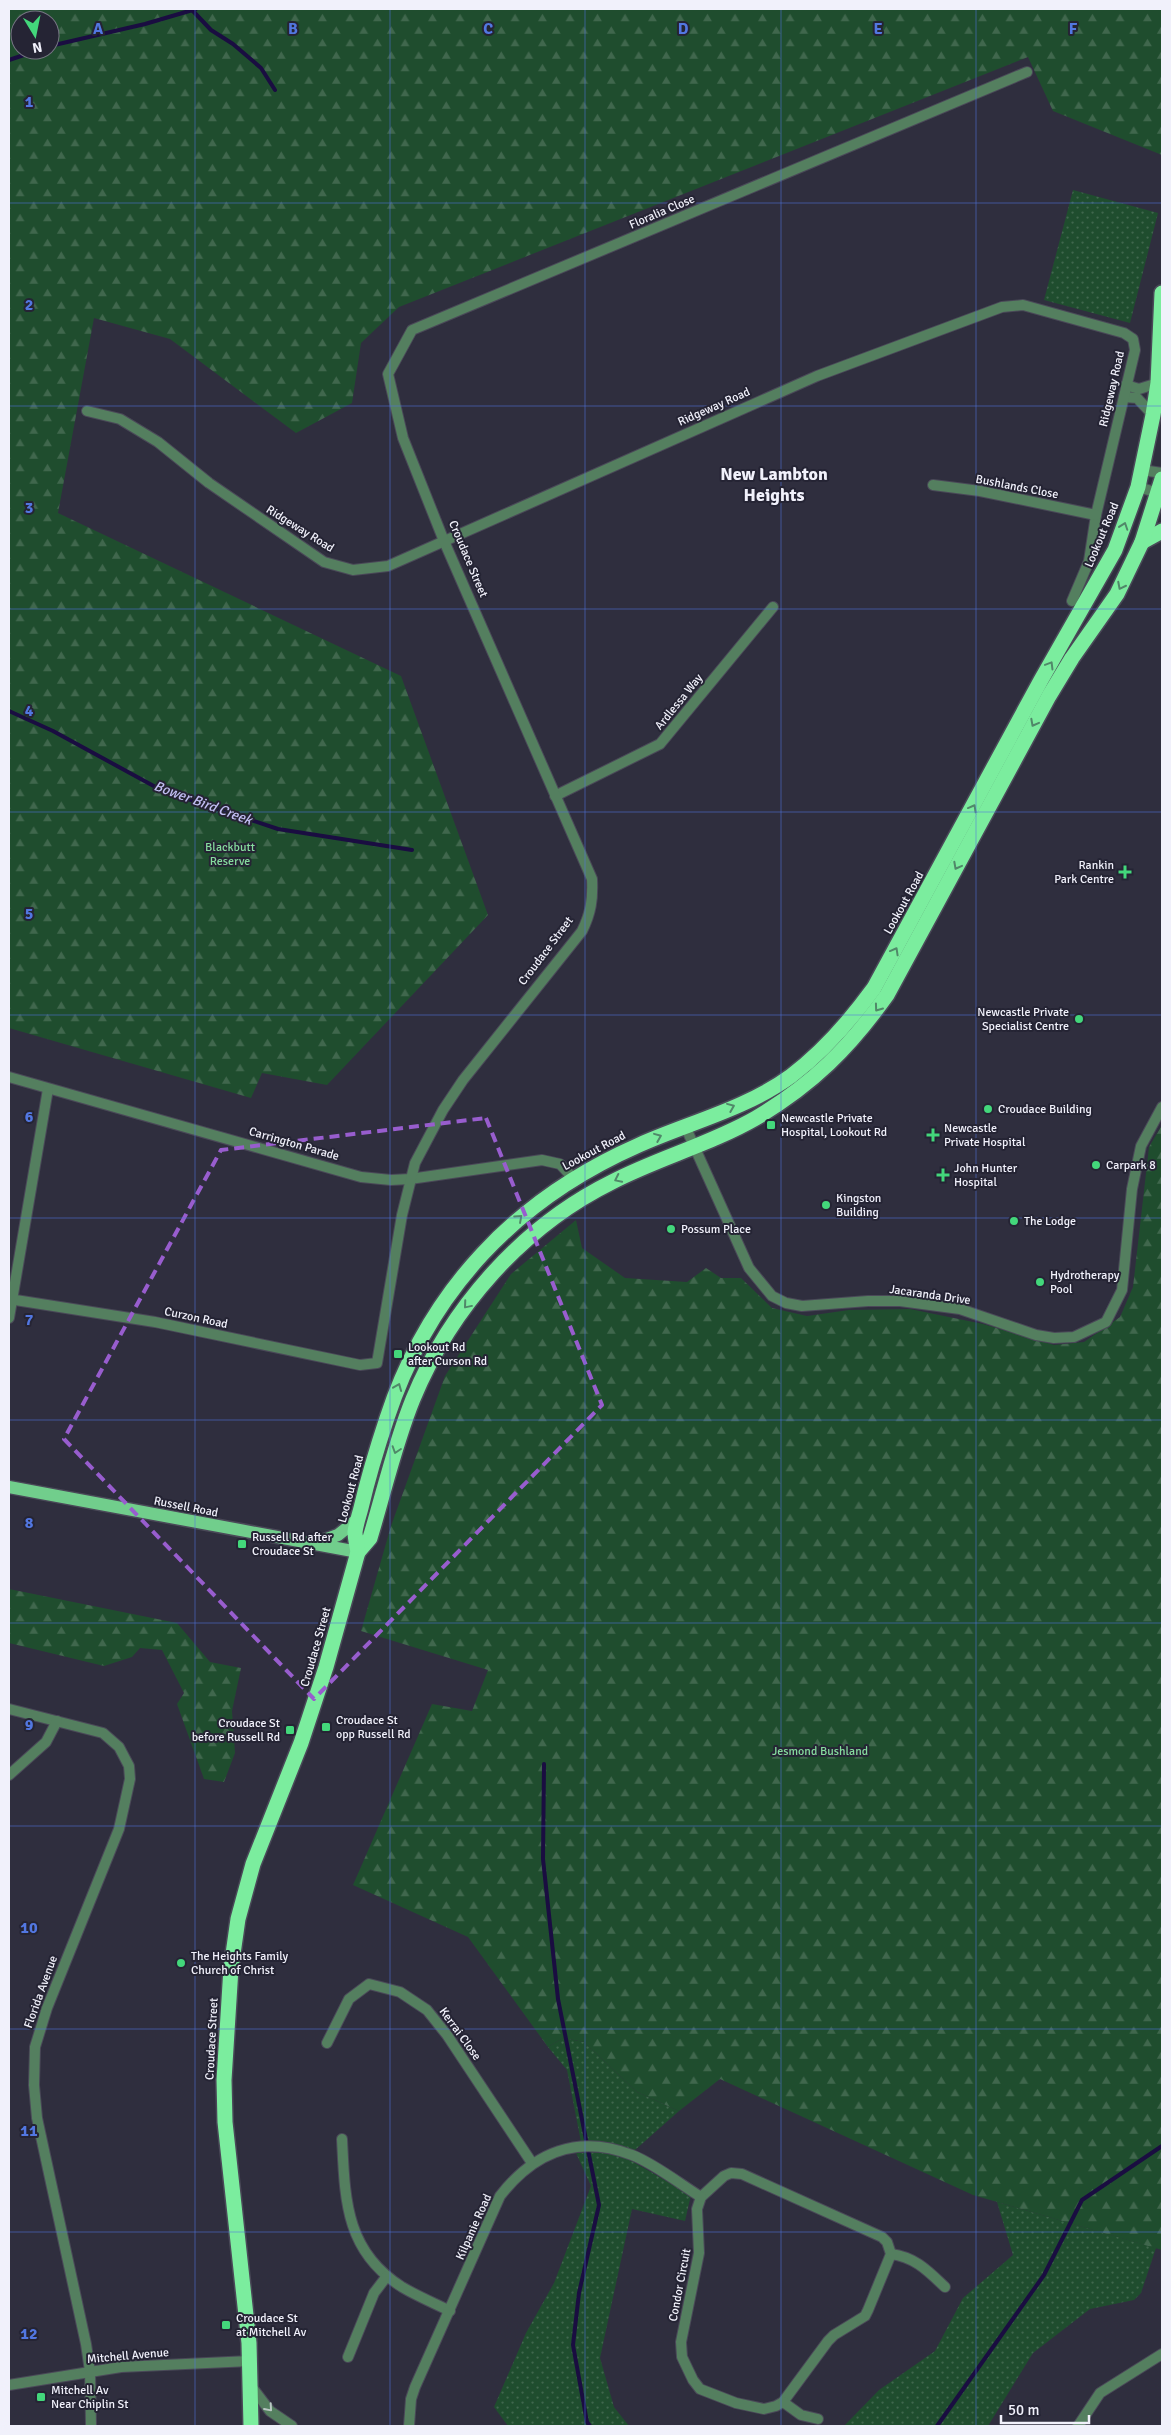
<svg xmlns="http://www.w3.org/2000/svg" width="1171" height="2435" font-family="Signika,sans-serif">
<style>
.grass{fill:url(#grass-dots)}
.forest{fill:url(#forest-firs);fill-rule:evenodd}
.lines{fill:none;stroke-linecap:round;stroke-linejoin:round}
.stream{stroke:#1a0d41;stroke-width:4}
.street-casing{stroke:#4a4958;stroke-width:12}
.primary-casing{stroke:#4a4958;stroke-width:15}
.highway-casing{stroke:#4a4958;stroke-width:18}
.street{stroke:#547f5f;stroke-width:10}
.primary{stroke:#71ce8c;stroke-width:12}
.highway{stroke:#7bed9e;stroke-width:15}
.oneway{stroke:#508869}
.oneway2{stroke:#bac9c4}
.marked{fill:none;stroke:#985dce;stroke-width:4;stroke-dasharray:10 6;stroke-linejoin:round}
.grid{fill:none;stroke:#5277e1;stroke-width:1;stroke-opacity:0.55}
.poi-dot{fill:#43d77b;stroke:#252434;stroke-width:2}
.labels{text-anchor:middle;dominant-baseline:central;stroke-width:4;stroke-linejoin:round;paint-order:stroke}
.street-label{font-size:12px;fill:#f1f1fb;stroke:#252434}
.park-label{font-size:12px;fill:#86dc9e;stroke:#252434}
.poi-label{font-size:12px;fill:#f1f1fb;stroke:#252434;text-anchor:start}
.water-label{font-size:14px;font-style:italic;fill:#c2bef3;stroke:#252434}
.district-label{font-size:18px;font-weight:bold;fill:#f1f1fb;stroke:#252434}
.grid-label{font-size:16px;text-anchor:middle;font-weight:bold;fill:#5277e1;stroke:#252434;stroke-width:4;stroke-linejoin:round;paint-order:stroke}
</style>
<defs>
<pattern id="grass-dots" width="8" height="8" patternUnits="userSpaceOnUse" patternTransform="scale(1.25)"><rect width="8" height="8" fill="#1f4d2e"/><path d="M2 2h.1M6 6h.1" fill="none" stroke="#40674d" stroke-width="1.8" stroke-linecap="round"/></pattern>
<pattern id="forest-firs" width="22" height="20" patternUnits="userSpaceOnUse" patternTransform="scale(1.25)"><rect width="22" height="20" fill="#1f4d2e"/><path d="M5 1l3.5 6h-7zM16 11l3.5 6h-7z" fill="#40674d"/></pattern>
</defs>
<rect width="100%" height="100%" fill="#2f2e3e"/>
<g class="grass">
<path d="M 1073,190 L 1158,213 L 1130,323 L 1044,300 Z"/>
<path d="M 563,2038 L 584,2042 L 637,2092 L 679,2111 L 635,2150 L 600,2141 L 581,2142 L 567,2070 L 548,2047 Z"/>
<path d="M 609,2152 L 630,2160 L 691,2195 L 685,2221 L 632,2209 L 600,2358 L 614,2407 L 629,2426 L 508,2426 L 494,2407 L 526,2333 L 554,2283 L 591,2186 L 576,2153 Z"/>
<path d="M 997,2202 L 1156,2248 L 1141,2293 L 1134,2300 L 1090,2309 L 1033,2353 L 988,2426 L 844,2426 L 879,2390 L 935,2351 L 963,2298 L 1013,2255 Z"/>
</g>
<g class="forest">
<path d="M 9,9 L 1162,9 L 1162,155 L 1053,111 L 1028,57 L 399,307 L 361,343 L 352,403 L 296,433 L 170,339 L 94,318 L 58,513 L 401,676 L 488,915 L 327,1085 L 262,1073 L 251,1098 L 9,1028 ZM 20,20 L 50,20 L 50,50 L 20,50 Z"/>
<path d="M 1162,1125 L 1162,2250 L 973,2195 L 720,2079 L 679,2111 L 637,2092 L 584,2042 L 563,2038 L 548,2047 L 468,1937 L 353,1885 L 432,1704 L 472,1711 L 488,1670 L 361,1631 L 391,1526 L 445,1376 L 511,1274 L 576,1220 L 582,1248 L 625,1278 L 687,1282 L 706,1268 L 721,1278 L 741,1278 L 772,1308 L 807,1316 L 849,1310 L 910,1309 L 983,1324 L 1054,1345 L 1084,1342 L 1120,1317 L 1133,1287 L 1149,1147 Z"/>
<path d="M 9,1589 L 177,1623 L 210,1662 L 241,1668 L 232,1711 L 235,1753 L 224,1782 L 204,1779 L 177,1704 L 184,1693 L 162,1650 L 140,1648 L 132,1657 L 104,1666 L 9,1643 Z"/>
</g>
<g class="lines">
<g class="stream">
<path d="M 192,10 L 211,30 L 233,44 L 261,68 L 275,90"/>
<path d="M 50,46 L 145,24 L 196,9"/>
<path d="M 9,60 L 39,50"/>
<path d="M 9,711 L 53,731 L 161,790 L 278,829 L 412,850"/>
<path d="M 544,1764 L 543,1859 L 558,1999 L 599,2205 L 579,2293 L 573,2345 L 587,2422 L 590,2426"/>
<path d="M 937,2426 L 1044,2275 L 1082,2200 L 1162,2146"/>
</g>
<defs>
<g id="street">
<path d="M 1126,385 L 1139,389 L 1158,383"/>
<path d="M 1124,397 L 1137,398 L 1153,415"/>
<path d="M 87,411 L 120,419 L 158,442 L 209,483 L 324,562 L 353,570 L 388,566 L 817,376 L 1002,307 L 1023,305 L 1124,333 L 1133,339 L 1135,350 L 1096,515 L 1089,561 L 1072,601"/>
<path d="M 1142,470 L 1162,473"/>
<path d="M 933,485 L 980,491 L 1096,515"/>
<path d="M 1138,487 L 1162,494"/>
<path d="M 555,796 L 660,744 L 773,607"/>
<path d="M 9,1077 L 361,1177 L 391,1180 L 410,1179 L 542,1160 L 560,1164 L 573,1178"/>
<path d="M 685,1126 L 749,1268 L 772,1296 L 786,1303 L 802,1306 L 868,1301 L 900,1301 L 960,1309 L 1036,1335 L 1054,1338 L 1074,1337 L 1106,1322 L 1122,1290 L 1132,1189 L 1141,1146 L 1162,1107"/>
<path d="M 9,1299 L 155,1322 L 360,1365 L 377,1363 L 402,1215 L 415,1163 L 443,1110 L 463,1080 L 582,931 C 591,913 593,899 592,879 L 444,541 L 403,438 L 388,374 L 412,330 L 1027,72"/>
<path d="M 9,1318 L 48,1089"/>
<path d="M 9,1709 L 103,1733 L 119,1747 L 129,1766 L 130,1779 L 119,1829 L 47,2008 L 35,2047 L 34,2085 L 37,2118 L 86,2344 L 90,2371 L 91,2426"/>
<path d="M 9,1775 L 46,1742 L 57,1721"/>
<path d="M 327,2043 L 349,1999 L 369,1984 L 400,1992 L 427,2010 L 447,2035 L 532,2163"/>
<path d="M 342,2139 C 345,2199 345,2251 402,2287 C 417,2296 434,2303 450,2311"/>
<path d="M 731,2173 L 742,2174 L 882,2237 L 887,2242 L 891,2254 L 868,2310 L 865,2316 L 834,2335 L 828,2341 L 783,2402 L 776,2406 L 764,2409 L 736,2403 L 700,2389 L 693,2380 L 682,2357 L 681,2342 L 699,2253 L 697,2209 L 701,2197 L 724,2176 Z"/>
<path d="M 891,2254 C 915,2257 928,2271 945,2287"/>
<path d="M 348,2357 L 374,2293 L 387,2276"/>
<path d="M 9,2385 L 121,2367 L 250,2361"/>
<path d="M 251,2386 L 270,2411 L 292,2426"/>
<path d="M 783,2402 L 801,2415 L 818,2419"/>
<path d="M 409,2426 L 411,2399 L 415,2387 L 500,2196 C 534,2152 578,2134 632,2155 C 655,2164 680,2184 701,2197"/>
<path d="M 1078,2426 L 1100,2393 L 1162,2354"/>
</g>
<g id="primary">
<path d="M 9,1487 L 358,1552"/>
<path d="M 316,1543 L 338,1535 L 359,1518"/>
</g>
<g id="highway">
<path d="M 1142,542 L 1162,531"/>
<path d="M 358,1552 L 370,1538 C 384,1492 395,1443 413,1399 C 451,1307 523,1226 612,1182 C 658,1158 711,1144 756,1118 C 813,1084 849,1048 887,995 L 1049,696 L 1072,658 L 1117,594 L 1142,542 L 1162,479"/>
<path d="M 251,2426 L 249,2343 L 225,2122 L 224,2080 L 231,1968 L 238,1919 L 253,1864 L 301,1743 L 326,1667 L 358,1552 C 357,1546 355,1538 355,1532 C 356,1524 359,1516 361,1508 C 368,1478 377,1448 387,1418 C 429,1290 516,1199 639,1145 C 688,1123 746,1109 791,1076 C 824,1051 850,1021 874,988 L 1041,680 L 1115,550 L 1138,487 L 1153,415 L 1158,383 L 1162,293"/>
</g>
</defs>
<use href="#street" class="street-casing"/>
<use href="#primary" class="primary-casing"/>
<use href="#highway" class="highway-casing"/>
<use href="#street" class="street"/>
<use href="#primary" class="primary"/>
<use href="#highway" class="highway"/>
</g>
<defs><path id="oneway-chevron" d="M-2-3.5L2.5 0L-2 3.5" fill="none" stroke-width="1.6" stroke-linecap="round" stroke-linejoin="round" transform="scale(1.25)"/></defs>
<g class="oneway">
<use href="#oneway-chevron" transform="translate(1124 526) rotate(-71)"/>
<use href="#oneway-chevron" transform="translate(1121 586) rotate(117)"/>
<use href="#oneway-chevron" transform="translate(1050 665) rotate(-59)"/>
<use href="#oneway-chevron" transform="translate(1034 723) rotate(118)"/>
<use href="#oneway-chevron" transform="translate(973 808) rotate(-61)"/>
<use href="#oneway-chevron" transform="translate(957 866) rotate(118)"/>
<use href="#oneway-chevron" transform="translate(895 951) rotate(-61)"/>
<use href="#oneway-chevron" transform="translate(878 1008) rotate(126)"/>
<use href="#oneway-chevron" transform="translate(731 1107) rotate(-22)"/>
<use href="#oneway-chevron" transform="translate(658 1137) rotate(-22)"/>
<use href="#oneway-chevron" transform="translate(618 1179) rotate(154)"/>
<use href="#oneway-chevron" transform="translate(519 1218) rotate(-42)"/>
<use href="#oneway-chevron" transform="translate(467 1305) rotate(130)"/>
<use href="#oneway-chevron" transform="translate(398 1387) rotate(-68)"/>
<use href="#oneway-chevron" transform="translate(396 1450) rotate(108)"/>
</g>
<use class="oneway2" href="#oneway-chevron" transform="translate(269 2408) rotate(49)"/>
<path class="marked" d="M 486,1118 L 602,1405 L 314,1699 L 64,1439 L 221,1150 Z"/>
<path class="grid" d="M 195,9 L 195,2426M 390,9 L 390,2426M 585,9 L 585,2426M 781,9 L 781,2426M 976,9 L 976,2426M 9,203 L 1162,203M 9,406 L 1162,406M 9,609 L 1162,609M 9,812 L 1162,812M 9,1015 L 1162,1015M 9,1218 L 1162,1218M 9,1420 L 1162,1420M 9,1623 L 1162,1623M 9,1826 L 1162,1826M 9,2029 L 1162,2029M 9,2232 L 1162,2232"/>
<g class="poi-dot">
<path d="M1122.5 864.5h5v5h5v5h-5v5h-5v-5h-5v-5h5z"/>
<circle cx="1079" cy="1019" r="5"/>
<circle cx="988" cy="1109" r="5"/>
<rect x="766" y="1120" width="10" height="10" rx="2.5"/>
<path d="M930.5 1127.5h5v5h5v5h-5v5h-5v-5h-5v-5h5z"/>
<circle cx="1096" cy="1165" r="5"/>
<path d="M940.5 1167.5h5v5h5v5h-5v5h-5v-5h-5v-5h5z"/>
<circle cx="826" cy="1205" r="5"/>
<circle cx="1014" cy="1221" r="5"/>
<circle cx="671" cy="1229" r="5"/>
<circle cx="1040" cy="1282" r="5"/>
<rect x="393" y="1349" width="10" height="10" rx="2.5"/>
<rect x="237" y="1539" width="10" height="10" rx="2.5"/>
<rect x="321" y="1722" width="10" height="10" rx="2.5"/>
<rect x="285" y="1725" width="10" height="10" rx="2.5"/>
<circle cx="181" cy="1963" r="5"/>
<rect x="221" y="2320" width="10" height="10" rx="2.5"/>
<rect x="36" y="2392" width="10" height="10" rx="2.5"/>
</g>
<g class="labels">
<g class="street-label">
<text transform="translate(662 212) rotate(-23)">Floralia Close</text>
<text transform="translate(1112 389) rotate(-77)">Ridgeway Road</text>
<text transform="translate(714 407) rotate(-24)">Ridgeway Road</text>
<text transform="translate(1017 487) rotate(11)">Bushlands Close</text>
<text transform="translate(300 529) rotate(32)">Ridgeway Road</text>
<text transform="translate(1102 535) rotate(-67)">Lookout Road</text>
<text transform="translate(468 559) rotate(67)">Croudace Street</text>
<text transform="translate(679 702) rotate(-51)">Ardlessa Way</text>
<text transform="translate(904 903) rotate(-61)">Lookout Road</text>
<text transform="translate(546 951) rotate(-53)">Croudace Street</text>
<text transform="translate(294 1144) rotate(16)">Carrington Parade</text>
<text transform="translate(594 1151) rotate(-28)">Lookout Road</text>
<text transform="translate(930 1295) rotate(8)">Jacaranda Drive</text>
<text transform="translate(196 1318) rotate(12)">Curzon Road</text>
<text transform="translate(351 1489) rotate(-75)">Lookout Road</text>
<text transform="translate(186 1507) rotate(11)">Russell Road</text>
<text transform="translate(316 1647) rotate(-74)">Croudace Street</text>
<text transform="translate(41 1992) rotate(-70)">Florida Avenue</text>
<text transform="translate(460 2034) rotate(54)">Kerrai Close</text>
<text transform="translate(212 2039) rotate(-87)">Croudace Street</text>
<text transform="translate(474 2227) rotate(-66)">Kilpanie Road</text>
<text transform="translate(680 2285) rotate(-79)">Condor Circuit</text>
<text transform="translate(128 2356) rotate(-5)">Mitchell Avenue</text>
</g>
<g class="park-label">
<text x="230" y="847">Blackbutt<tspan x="230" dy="14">Reserve</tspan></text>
<text x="820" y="1751">Jesmond Bushland</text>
</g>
<g class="poi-label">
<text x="1114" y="865" text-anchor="end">Rankin<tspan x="1114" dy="14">Park Centre</tspan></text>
<text x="1069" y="1012" text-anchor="end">Newcastle Private<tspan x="1069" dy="14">Specialist Centre</tspan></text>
<text x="998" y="1109">Croudace Building</text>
<text x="781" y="1118">Newcastle Private<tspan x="781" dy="14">Hospital, Lookout Rd</tspan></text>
<text x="944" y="1128">Newcastle<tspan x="944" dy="14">Private Hospital</tspan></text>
<text x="1106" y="1165">Carpark 8</text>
<text x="954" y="1168">John Hunter<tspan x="954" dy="14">Hospital</tspan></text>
<text x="836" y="1198">Kingston<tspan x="836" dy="14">Building</tspan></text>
<text x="1024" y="1221">The Lodge</text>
<text x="681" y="1229">Possum Place</text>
<text x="1050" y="1275">Hydrotherapy<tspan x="1050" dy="14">Pool</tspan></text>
<text x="408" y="1347">Lookout Rd<tspan x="408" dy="14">after Curson Rd</tspan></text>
<text x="252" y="1537">Russell Rd after<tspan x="252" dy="14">Croudace St</tspan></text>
<text x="336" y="1720">Croudace St<tspan x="336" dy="14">opp Russell Rd</tspan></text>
<text x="280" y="1723" text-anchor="end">Croudace St<tspan x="280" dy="14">before Russell Rd</tspan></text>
<text x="191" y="1956">The Heights Family<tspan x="191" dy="14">Church of Christ</tspan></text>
<text x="236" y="2318">Croudace St<tspan x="236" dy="14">at Mitchell Av</tspan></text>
<text x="51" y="2390">Mitchell Av<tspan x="51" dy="14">Near Chiplin St</tspan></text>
</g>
<g class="water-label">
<text transform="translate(203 803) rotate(20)">Bower Bird Creek</text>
</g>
<g class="district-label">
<text x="774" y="474">New Lambton<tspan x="774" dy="21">Heights</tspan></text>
</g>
</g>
<g class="grid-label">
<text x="98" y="34">A</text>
<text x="293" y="34">B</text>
<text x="488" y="34">C</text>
<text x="683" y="34">D</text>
<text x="878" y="34">E</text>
<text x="1073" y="34">F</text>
<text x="29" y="107">1</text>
<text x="29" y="310">2</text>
<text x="29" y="513">3</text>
<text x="29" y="716">4</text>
<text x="29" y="919">5</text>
<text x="29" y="1122">6</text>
<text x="29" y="1325">7</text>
<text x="29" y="1528">8</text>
<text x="29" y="1730">9</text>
<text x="29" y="1933">10</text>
<text x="29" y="2136">11</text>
<text x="29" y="2339">12</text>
</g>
<rect width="1171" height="2435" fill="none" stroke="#f1f1fb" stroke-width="20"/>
<g transform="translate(35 35) rotate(170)"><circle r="24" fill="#252434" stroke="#777684"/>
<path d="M0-4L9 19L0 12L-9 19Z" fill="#43d77b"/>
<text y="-8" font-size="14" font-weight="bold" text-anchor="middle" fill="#f1f1fb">N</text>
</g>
<path d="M1001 2415v8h88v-8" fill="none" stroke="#f1f1fb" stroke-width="2.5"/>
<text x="1008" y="2415" font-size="15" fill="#f1f1fb" stroke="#252434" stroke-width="4" paint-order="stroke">50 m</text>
</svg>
